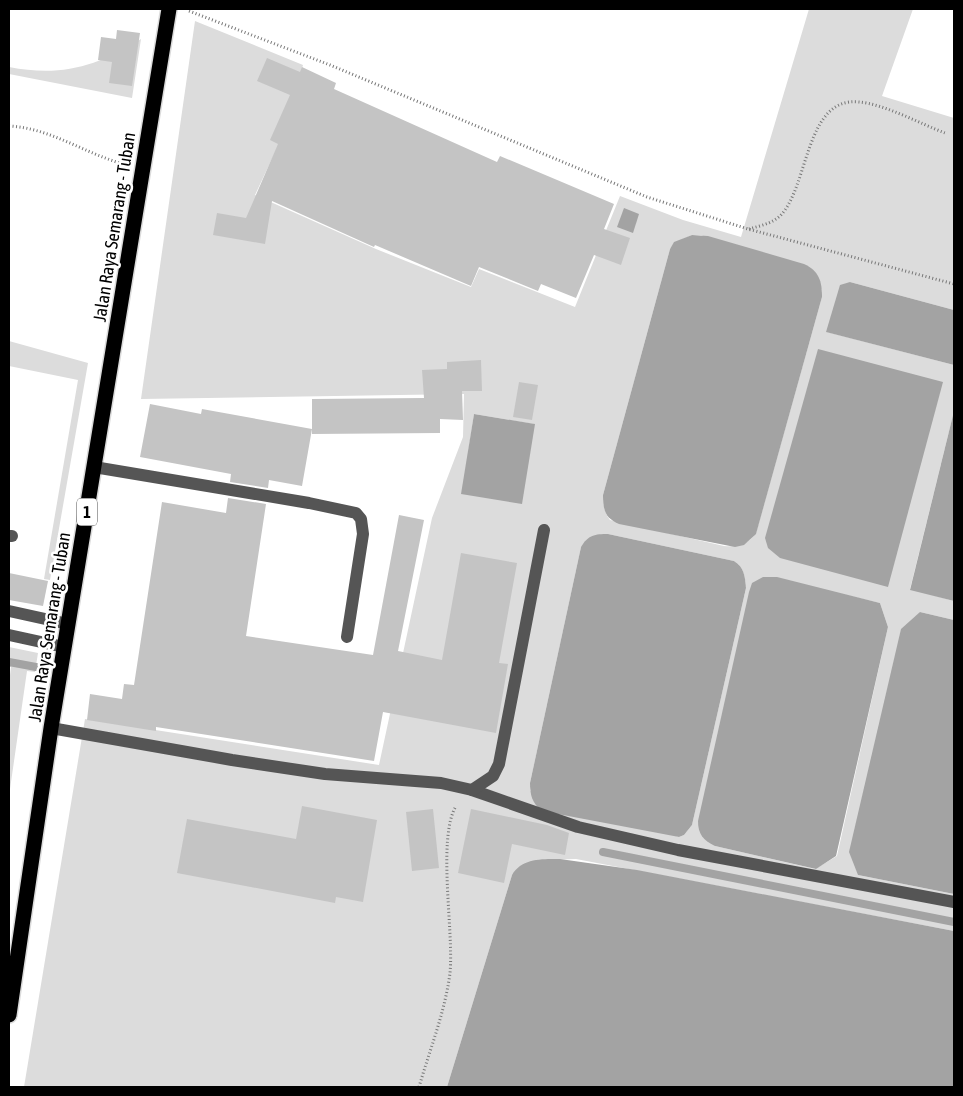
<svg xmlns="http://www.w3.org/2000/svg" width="963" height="1096" font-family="'Asap Condensed',sans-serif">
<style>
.green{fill:#dcdcdc;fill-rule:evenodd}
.water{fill:#a3a3a3}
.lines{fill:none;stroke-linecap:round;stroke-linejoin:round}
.stream{stroke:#a3a3a3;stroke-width:8}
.building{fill:#c4c4c4}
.highway-casing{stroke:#dbdbdb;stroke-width:18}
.path{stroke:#777;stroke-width:3;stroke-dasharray:1 2.5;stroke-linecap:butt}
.minor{stroke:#555;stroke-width:12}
.highway{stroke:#000;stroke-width:15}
.labels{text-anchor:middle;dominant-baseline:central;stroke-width:5;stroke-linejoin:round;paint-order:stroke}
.shield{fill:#fff;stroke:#4c4c4c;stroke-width:1}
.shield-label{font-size:16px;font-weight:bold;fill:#000}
.street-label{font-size:18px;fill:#000;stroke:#fff}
</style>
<rect width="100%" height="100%" fill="#fff"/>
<g class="green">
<path d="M 809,9 L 913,9 L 882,96 L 954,118 L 954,310 L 850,282 L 827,332 L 954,365 L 954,411 L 910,589 L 954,601 L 954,620 L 920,612 L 858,875 L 954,894 L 954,931 L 576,859 L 538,860 L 512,875 L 447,1087 L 24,1087 L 85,719 L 379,765 L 432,518 L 463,437 L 464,394 L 141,399 L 195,21 L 303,65 L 283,135 L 255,195 L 376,249 L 471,287 L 479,269 L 575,307 L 620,196 L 683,220 L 741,237 ZM 692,235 L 701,235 L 822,289 L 822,297 L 756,533 C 747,545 739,547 724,546 L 610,520 C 604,512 603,505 603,495 L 670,249 L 674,243 ZM 474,414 L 534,424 L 468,453 ZM 608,534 L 734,561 C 744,567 745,576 746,588 L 692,825 L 684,835 L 679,837 L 530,791 L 530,783 L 581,547 ZM 770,577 L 880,603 L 888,627 L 837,856 L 815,869 L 715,846 Z"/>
<path d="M 141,39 L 132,98 L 9,74 L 9,67 C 60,77 97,67 141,39 Z"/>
<path d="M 9,341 L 88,363 L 50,580 L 44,579 L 78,380 L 9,366 Z"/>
<path d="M 9,647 L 38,653 L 35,672 L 27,671 L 9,796 L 9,683 L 11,667 L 9,667 Z"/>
</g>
<g class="water">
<path d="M 624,208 L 639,214 L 633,233 L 617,227 Z"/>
<path d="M 692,235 L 708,236 L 804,264 C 819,271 822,281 822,297 L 756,534 L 744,545 L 735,547 L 619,524 C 605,518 603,510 603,495 L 670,249 L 674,242 Z"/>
<path d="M 850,282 L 954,310 L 954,365 L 826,332 L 840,285 Z"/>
<path d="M 818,349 L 943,382 L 888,587 L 780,558 L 768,548 L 765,538 Z"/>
<path d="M 954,411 L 954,601 L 910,590 Z"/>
<path d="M 474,414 L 535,424 L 522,504 L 461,494 Z"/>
<path d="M 608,534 L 734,561 C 744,567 745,576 746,588 L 692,825 L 684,835 L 679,837 L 542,811 C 532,803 530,795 530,783 L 581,547 C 588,535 595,534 608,534 Z"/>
<path d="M 763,577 L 777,577 L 880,603 L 888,627 L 836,856 L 816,869 L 715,846 C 703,840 698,834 698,821 L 749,592 L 752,583 Z"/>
<path d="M 920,612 L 954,620 L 954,894 L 858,875 L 849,852 L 901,629 Z"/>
<path d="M 560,859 L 637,870 L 954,931 L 954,1087 L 447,1087 L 512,875 C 522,858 542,859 560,859 Z"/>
</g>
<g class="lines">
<g class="stream">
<path d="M 9,662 L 36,667"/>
<path d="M 603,852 L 954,922"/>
</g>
</g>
<g class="building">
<path d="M 117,30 L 140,33 L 132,86 L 109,83 L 112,62 L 98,60 L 101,37 L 116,39 Z"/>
<path d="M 267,58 L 300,72 L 302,67 L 336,83 L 334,89 L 497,162 L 500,156 L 614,204 L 604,229 L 630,238 L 621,265 L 594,255 L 576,298 L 541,284 L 538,291 L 479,267 L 471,286 L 375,245 L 374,247 L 272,201 L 265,244 L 213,235 L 217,213 L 246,218 L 278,144 L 270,140 L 290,95 L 257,81 Z"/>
<path d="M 481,360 L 482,391 L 462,391 L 463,420 L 440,419 L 440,433 L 312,434 L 312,399 L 424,398 L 422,370 L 447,369 L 447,362 Z"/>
<path d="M 519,382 L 538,385 L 532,420 L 513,417 Z"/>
<path d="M 150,404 L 201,414 L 202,409 L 312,429 L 302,486 L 269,480 L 268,488 L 230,482 L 231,474 L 140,457 Z"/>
<path d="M 228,498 L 266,504 L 246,636 L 373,655 L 399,515 L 424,520 L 398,651 L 442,660 L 461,553 L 517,563 L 499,663 L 508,664 L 496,733 L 383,712 L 374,761 L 156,727 L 156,731 L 87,720 L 90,694 L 122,699 L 124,684 L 134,685 L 162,502 L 226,513 Z"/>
<path d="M 9,573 L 48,581 L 43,606 L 9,600 Z"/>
<path d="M 302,806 L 377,820 L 363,902 L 336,897 L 335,903 L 177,873 L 187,819 L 296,839 Z"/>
<path d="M 433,809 L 439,868 L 412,871 L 406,812 Z"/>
<path d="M 471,809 L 547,825 L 569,833 L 565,855 L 512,844 L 504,883 L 458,873 Z"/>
</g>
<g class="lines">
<defs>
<path id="highway" d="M 9,1015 L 51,728 L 169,9"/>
</defs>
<use href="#highway" class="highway-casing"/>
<g class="path">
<path d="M 189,11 L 330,65 L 647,197 L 748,229 L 954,284"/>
<path d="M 9,126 C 50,128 84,153 123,164"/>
<path d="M 749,229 C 759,226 771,224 780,216 C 809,187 805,96 859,102 C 884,104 921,124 945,133"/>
<path d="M 419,1087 C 430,1049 445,1012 450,973 C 454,931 437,838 456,806"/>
</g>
<g class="minor">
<path d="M 94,467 L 309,503 L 356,513 L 361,519 L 363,534 L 347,637"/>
<path d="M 9,536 L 12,536"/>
<path d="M 9,611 L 68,624"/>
<path d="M 9,635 L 64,647"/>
<path d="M 51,728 L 232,760 L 325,774 L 441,783 L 472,790 L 578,827 L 678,850 L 954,902"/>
<path d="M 472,790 L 493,776 L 499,764 L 544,530"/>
</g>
<use href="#highway" class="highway"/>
</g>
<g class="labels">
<rect class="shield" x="77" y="498.5" width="20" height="27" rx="4"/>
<g class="shield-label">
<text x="87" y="512">1</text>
</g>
<g class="street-label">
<text transform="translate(114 227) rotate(-81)">Jalan Raya Semarang - Tuban</text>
<text transform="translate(49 627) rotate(-81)">Jalan Raya Semarang - Tuban</text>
</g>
</g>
<rect width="963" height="1096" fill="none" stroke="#000000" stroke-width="20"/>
</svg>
